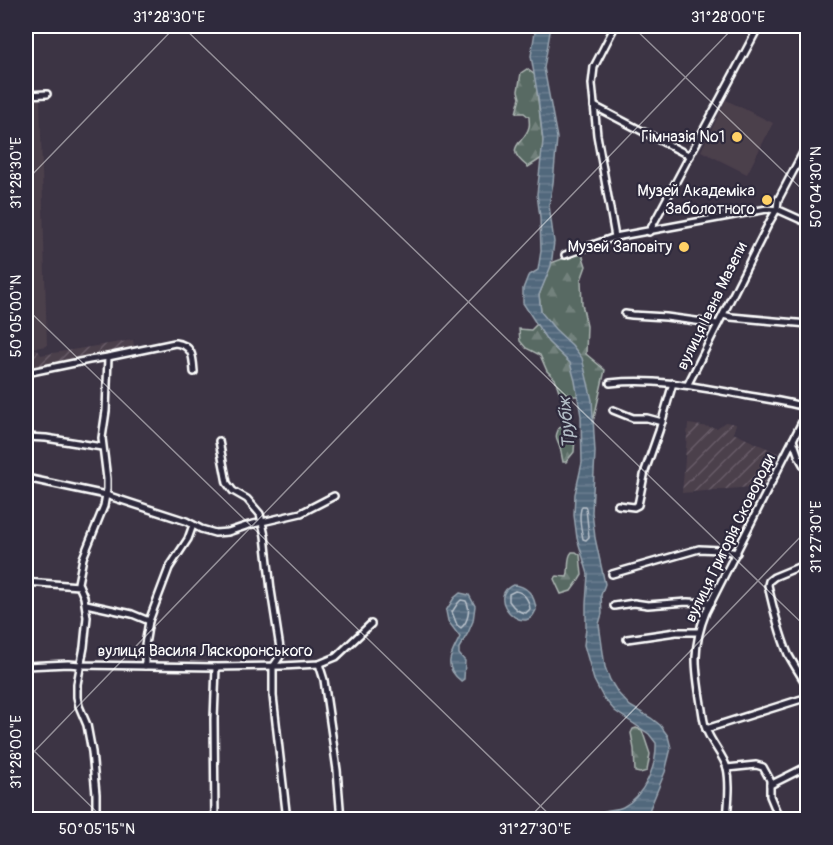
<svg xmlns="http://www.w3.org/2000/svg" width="833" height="845" font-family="Pangolin,sans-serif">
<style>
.built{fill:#4c3f4c}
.industrial{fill:url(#industrial-furrows)}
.forest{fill:url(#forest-firs);stroke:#acb5b2;stroke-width:1.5}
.water{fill:url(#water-rules);stroke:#97a4b0;stroke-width:1.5}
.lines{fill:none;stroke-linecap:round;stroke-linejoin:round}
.shore{stroke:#b9c2cb;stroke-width:1.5}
.minor-casing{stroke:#fff;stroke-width:10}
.minor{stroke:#2f2a3d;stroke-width:5}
.ticks{fill:none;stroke:#fff;stroke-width:1.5;stroke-opacity:0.45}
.poi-dot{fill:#ffd166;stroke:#2f2a3d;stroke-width:2}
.labels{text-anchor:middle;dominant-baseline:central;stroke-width:4.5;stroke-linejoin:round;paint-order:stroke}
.poi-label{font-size:16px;fill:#fff;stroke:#2f2a3d;text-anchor:end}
.street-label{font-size:16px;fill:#fff;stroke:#2f2a3d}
.water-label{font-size:18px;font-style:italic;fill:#b1bbc4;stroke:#2f2a3d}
.neatline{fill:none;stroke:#fff;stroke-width:2}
.ticks-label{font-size:15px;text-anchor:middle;fill:#fff}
</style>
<defs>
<pattern id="industrial-furrows" width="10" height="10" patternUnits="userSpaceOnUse" patternTransform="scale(1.5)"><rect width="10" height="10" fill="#4c3f4c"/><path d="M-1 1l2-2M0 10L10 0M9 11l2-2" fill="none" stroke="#675c67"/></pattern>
<pattern id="forest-firs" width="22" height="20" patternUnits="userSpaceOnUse" patternTransform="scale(1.5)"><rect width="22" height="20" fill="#596b64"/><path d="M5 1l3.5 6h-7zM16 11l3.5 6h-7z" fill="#72817b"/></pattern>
<pattern id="water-rules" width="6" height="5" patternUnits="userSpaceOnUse" patternTransform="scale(1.5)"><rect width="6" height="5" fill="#51677c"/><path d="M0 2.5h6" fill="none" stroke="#6b7e90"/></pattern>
</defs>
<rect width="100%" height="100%" fill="#3c3444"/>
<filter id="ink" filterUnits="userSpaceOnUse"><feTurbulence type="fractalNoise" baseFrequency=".0167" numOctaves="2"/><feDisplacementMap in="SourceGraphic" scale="12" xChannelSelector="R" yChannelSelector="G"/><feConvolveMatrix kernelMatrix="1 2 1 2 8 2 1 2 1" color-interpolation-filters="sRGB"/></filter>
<g filter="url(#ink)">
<g class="built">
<path d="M 26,99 L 40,99 L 47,346 L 26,349 Z"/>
<path d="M 726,100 L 773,123 L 747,174 L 701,151 Z"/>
</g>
<g class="industrial">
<path d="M 133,340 L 135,351 L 26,373 L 26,350 L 37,349 L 41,355 Z"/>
<path d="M 725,422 L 736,424 L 733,433 L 778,453 L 763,486 L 682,493 L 688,424 L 717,428 Z"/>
</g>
<g class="forest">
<path d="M 527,69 L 535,75 L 543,141 L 542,158 L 528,167 C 501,146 525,144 529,127 C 530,124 529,121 529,117 L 524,113 L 516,113 L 520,98 L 518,91 L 521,73 Z"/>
<path d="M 582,254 L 586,266 L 581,280 L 582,304 L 587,326 L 586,354 L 605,370 L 594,418 L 577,396 L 565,396 L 560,394 L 555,379 L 547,371 L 540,355 L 526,348 L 520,341 L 519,329 L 531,330 L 537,324 L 541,312 L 539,295 L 551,263 L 573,255 Z"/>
<path d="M 565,425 L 575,438 L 574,452 L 566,462 L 563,462 C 562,457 561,452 560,447 C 557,437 554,439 559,428 Z"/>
<path d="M 572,552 L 576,552 L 580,555 L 582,575 L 579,580 L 571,591 L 561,594 L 554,579 L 557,576 L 567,577 C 570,569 566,558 572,552 Z"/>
<path d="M 636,728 L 642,730 L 650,754 L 647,771 L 640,773 L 635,772 L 634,749 L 631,733 L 633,729 Z"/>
</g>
<g class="water">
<path d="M 536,26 L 551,26 L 544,68 L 557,138 L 553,183 L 549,205 L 554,242 L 551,266 L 539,295 L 541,312 L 555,329 L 572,345 L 582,358 L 592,400 L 595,452 L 592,512 L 595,538 L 605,584 L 601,595 L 602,614 L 599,624 L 605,667 L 610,680 L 618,693 L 630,706 L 651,718 L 660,725 L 668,736 L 671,748 L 665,772 L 651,806 L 648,813 L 632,819 L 588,819 C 593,816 599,813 605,811 C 611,809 617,810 623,807 C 644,796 657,766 656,743 L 649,734 L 615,711 L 603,697 L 594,680 L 584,645 L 586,628 L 586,604 L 588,574 L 577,538 L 574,515 L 575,494 L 582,463 L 581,416 L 575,381 L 570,363 L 548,342 L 523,303 L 523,289 L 528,276 L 538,270 L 541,251 L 540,217 L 537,194 L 543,141 L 538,97 L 531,56 Z"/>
<path d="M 513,585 C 527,585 535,596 536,610 C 534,614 532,619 526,620 C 511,622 490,595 513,585 Z"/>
<path d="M 460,593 L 469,595 L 475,606 L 473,621 L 468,633 L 459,648 L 459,654 L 465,661 L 464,679 L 461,681 C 442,666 451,655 460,637 L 448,621 L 446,611 L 454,598 Z"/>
</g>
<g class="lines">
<g class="shore">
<path d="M 582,506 L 585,506 L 586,508 L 589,537 L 586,540 L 583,539 C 581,529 578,515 582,506 Z"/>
<path d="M 515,591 C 524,592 529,600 530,609 L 526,613 C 518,613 513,607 509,601 L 509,594 Z"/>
<path d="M 461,600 L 466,601 C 471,609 468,622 461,628 L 457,625 L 452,612 L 458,603 Z"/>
</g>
<defs>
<g id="minor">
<path d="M 26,95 L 47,94"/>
<path d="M 594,106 L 690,156"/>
<path d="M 649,232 L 759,26"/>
<path d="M 615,237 L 597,135 L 592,84 L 594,67 L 615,26"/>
<path d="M 565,255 L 615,237 L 767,209 L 779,210 L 808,223"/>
<path d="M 625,314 L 632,315 L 666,317 L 718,324"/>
<path d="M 723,315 L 731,317 L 808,324"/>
<path d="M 26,373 L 89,360 L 108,357 L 175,343 C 193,345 193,357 194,372"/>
<path d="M 610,383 C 656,378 699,387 744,395 C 765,399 787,401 808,408"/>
<path d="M 688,384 L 770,221 L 777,209 L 778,200 L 808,143"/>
<path d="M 613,410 L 633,418 L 647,418 L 662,422"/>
<path d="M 26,437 L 46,438 L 102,447"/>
<path d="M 793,440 L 799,457 L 808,473"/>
<path d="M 219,441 L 227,483 L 233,491 L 247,499 L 260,514 L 262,522 L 265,536 L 271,590 L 281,655 L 273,667 L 273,696 L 287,820"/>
<path d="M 26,478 L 106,495 L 186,521 L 201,529 L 215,533 L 228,532 L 249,525 L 301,513 L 334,496"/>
<path d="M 618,505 L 634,507 L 638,505 L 645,471 L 659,431 L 673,383"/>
<path d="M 808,563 L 774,577 L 769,581 L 768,585 C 773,608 779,632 788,654 C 794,665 801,676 808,687"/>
<path d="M 612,574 L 699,549 L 720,550 L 737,553"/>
<path d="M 26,582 L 79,586"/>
<path d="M 86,604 L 132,614 L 149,621"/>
<path d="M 614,606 L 634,603 L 648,605 L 687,602 L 711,603"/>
<path d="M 627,639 L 676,632 L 698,632"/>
<path d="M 319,664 L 324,680 L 337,770 L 341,820"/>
<path d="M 26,666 L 68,664 L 80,665 L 216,667 L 282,666 L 319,664 L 336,657 L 371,624"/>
<path d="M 145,666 L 145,645 L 149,621 L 169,568 L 188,539 L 193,525"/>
<path d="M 706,729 L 808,697"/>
<path d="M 727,768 L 756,765 L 763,767 L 770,780 L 770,796 L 780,820"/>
<path d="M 770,785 L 808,766"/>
<path d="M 94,820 L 96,810 L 96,794 L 92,752 L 87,725 L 79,706 L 77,697 L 77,684 L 84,647 L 87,617 L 84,597 L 78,583 L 83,558 L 104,506 L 107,489 L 107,479 L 102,438 L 106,411 L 108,357"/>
<path d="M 215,820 L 214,719 L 216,667"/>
<path d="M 727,820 C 728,803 731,785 727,768 C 723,755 712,744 707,731 C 703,723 703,713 701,704 C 695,667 692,647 706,612 L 808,410"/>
</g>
</defs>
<use href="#minor" class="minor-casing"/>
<use href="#minor" class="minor"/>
</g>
</g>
<path class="ticks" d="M 182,26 L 808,629M 632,26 L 808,195M 26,181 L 176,26M 26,308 L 555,820M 26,743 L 105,820M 26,760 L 735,26M 527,820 L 808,529"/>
<g class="poi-dot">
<circle cx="737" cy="137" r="6"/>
<circle cx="767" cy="200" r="6"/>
<circle cx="684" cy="247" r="6"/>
</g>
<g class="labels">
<g class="poi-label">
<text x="725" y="137">Гімназія №1</text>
<text x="755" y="191">Музей Академіка<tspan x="755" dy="18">Заболотного</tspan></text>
<text x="672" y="247">Музей Заповіту</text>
</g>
<g class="street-label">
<text transform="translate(712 306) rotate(-64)">вулиця Івана Мазепи</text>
<text transform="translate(730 538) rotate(-64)">вулиця Григорія Сковороди</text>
<text x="205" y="651">вулиця Василя Ляскоронського</text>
</g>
<g class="water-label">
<text transform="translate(567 423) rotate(-95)">Трубіж</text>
</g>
</g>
<rect width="833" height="845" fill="none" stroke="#2f2a3d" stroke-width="66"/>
<rect x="33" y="33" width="767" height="779" class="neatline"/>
<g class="ticks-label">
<text x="169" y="22">31°28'30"E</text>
<text x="728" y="22">31°28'00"E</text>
<text transform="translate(16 173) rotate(-90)" y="5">31°28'30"E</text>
<text transform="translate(816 187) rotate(-90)" y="5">50°04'30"N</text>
<text transform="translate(16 316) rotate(-90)" y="5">50°05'00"N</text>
<text transform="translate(816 537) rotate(-90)" y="5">31°27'30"E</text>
<text transform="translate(16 752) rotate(-90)" y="5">31°28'00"E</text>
<text x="97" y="834">50°05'15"N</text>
<text x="535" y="834">31°27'30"E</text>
</g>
</svg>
